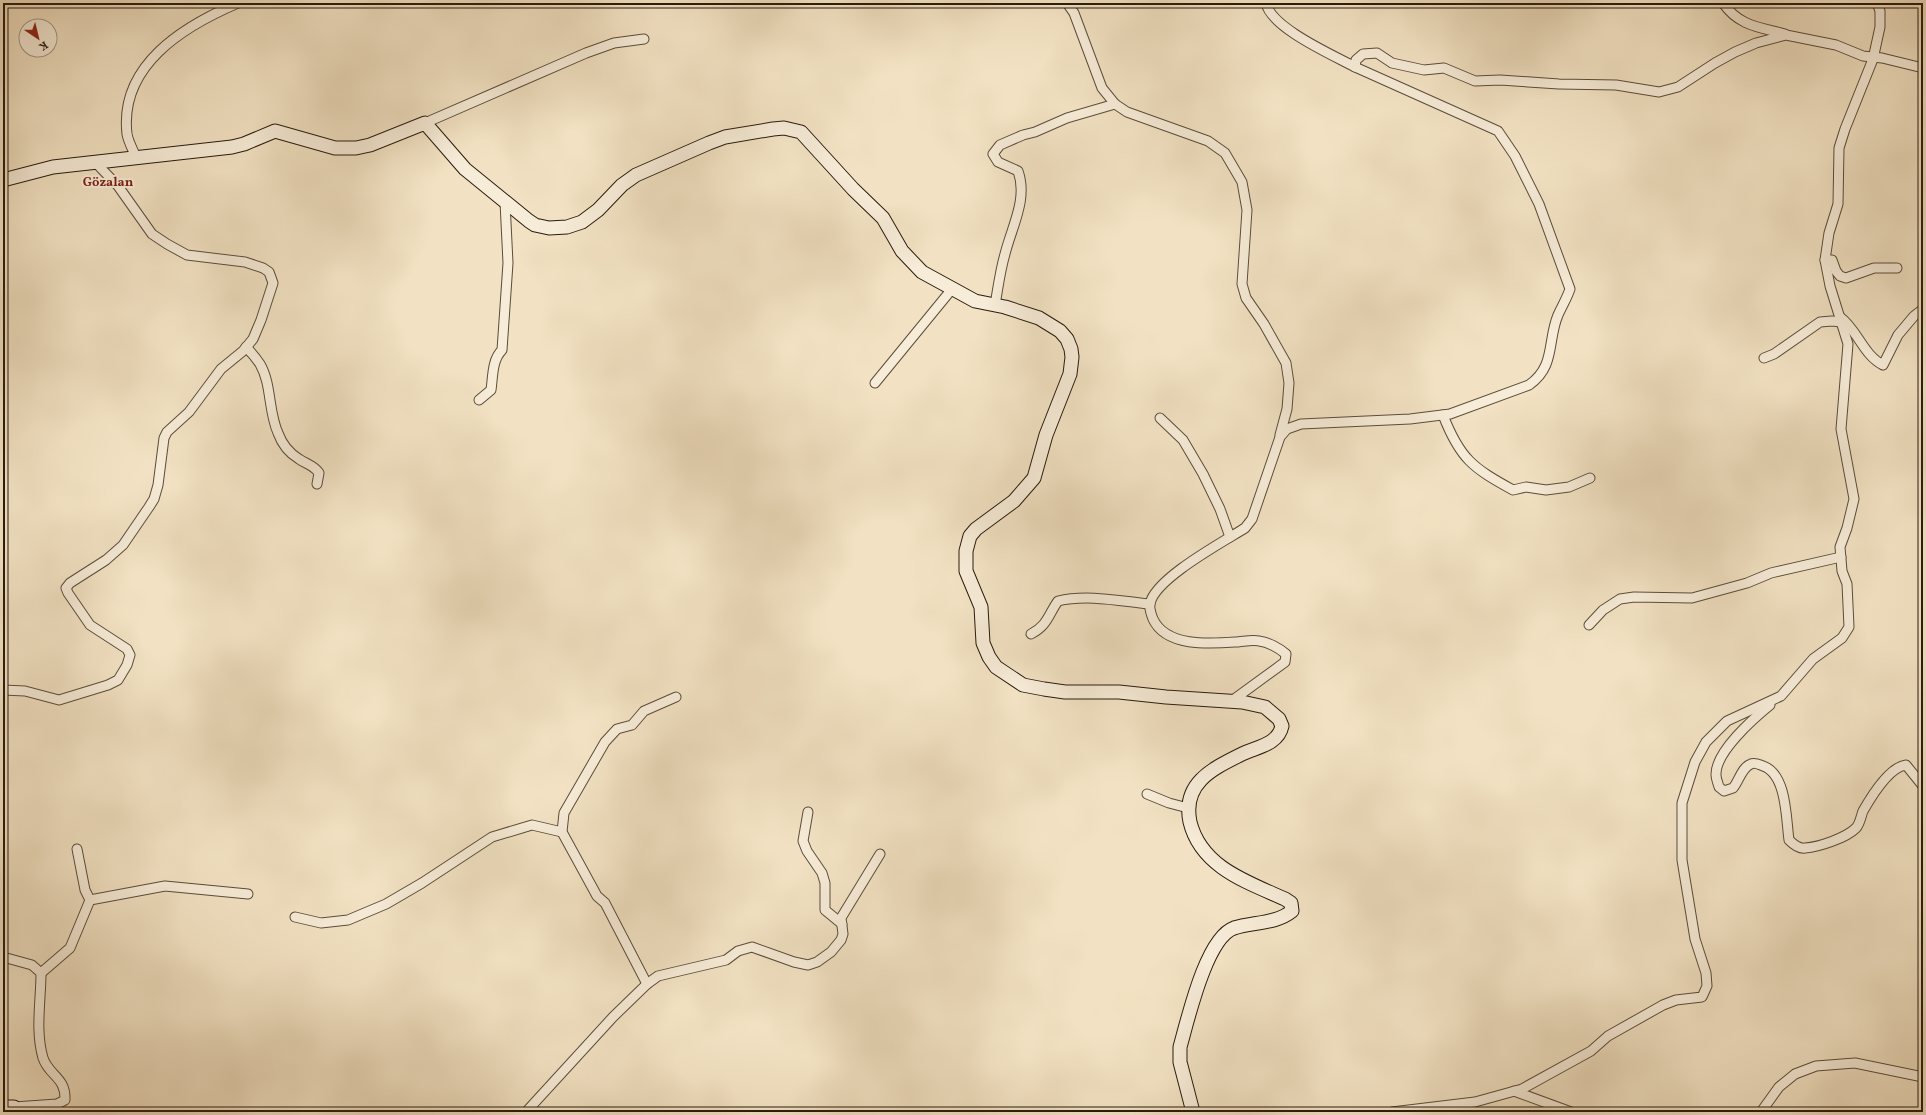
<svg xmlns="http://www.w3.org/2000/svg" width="1926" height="1115" font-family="Vollkorn,serif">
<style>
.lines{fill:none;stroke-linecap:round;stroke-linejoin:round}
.street-casing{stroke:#5a4d3b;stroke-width:11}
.secondary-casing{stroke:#281b0e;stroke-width:15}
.street{stroke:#f7ecd8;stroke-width:9}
.secondary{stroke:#f7ecd8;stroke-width:13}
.labels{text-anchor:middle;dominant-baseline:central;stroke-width:4;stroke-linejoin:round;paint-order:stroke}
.quarter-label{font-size:13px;font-weight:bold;fill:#7a1f14;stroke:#f7ecd8}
</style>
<rect width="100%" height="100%" fill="#f2e2c3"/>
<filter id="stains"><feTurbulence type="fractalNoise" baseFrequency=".005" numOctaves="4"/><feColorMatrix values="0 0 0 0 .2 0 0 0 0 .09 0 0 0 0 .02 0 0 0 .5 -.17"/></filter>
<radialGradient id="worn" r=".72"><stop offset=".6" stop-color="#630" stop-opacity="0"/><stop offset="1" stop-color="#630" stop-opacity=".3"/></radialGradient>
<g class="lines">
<defs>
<g id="street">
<path d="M 1067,3 L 1074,13 L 1102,88 L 1115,104 L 1127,112 L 1208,141 L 1225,153 L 1242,182 L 1247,210 L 1242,284 L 1246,298 L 1264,324 L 1286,363 L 1289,383 L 1287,409 L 1280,435"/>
<path d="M 1266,3 C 1271,28 1333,55 1355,67"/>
<path d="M 1723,3 C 1739,26 1759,27 1785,34"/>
<path d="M 425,123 L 586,53 L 614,43 L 644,39"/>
<path d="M 136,157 C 133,150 128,141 127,134 C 119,65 184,26 238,3"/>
<path d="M 1825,260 L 1832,260 L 1836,271 L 1840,276 L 1846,278 L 1874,268 L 1897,268"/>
<path d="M 995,305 C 998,288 1000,271 1005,254 C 1012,226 1028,199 1018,171 L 998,162 L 993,154 L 1000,145 L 1023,135 L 1035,132 L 1067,118 L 1115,104"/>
<path d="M 1840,317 C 1857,329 1863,355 1883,365 L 1898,335 L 1914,316 L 1923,309"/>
<path d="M 246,347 C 251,352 256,358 260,364 C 272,385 268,411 278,433 C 282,444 289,453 299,459 C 306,464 314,465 319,473 L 317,484"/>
<path d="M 1764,358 L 1774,354 L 1820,322 L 1832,321 L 1841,322"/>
<path d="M 875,383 L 952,289"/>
<path d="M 479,400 L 491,390 C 493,376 492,360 502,350 L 508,263 L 505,202"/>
<path d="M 1443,415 C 1460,459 1473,468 1513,490 L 1526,487 L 1546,490 L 1569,487 L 1590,478"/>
<path d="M 1160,418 L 1183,440 L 1203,474 L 1220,509 L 1230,537"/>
<path d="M 1589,625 L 1603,610 L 1620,599 L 1634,597 L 1692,598 L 1747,583 L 1771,573 L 1841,557"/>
<path d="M 1031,634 C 1048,625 1048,615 1058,601 C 1087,594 1120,601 1150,604"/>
<path d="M 3,690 L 25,691 L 59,700 L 108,685 L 118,680 L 127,665 L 130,655 L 127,649 L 90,625 L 68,593 L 66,588 L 70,583 L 106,560 L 123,545 L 149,507 L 154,499 L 158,485 L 164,438 L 167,432 L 189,412 L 221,369 L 243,351 L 253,339 L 261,320 L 273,283 L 269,272 L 263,268 L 245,262 L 187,255 L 167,244 L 152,234 L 118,186 L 95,162"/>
<path d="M 1233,700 L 1285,662 L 1286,654 C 1279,648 1268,642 1259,641 C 1252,639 1242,642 1235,642 C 1209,644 1166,647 1153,619 C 1151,614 1149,609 1150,604 C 1154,579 1223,542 1245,528 L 1252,519 L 1280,437 L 1287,429 L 1301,424 L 1410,419 L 1450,414 L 1529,385 C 1556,366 1547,341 1558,315 C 1562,306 1567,298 1570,289 L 1539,204 L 1515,156 L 1498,131 L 1355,67 L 1356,60 L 1363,54 L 1377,53 L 1392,63 L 1424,70 L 1444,68 L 1475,81 L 1500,80 L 1559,84 L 1616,85 L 1659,92 L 1678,87 L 1715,63 L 1735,52 L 1756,43 L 1786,35 L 1836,45 L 1863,56 L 1882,58 L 1923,68"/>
<path d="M 1770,705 C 1754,718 1715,752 1716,775 C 1716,779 1718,783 1719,787 L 1724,791 L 1733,788 C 1739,781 1742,767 1751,764 C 1755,762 1760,765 1763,766 C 1787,774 1786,819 1789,840 C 1793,844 1799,849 1805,848 C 1819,847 1846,838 1856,828 C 1860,824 1861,816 1863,811 C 1871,797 1889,767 1906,765 L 1923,786"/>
<path d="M 1147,794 L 1169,803 L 1188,808"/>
<path d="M 808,812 L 803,841 L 807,851 L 822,873 L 825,883 L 825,910 L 842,924"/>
<path d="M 90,900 L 165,886 L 248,894"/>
<path d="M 295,917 L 321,923 L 348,920 L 386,904 L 422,883 L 492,837 L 532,825 L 562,832"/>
<path d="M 3,957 L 32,965 L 41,973 C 41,1001 35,1030 43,1058 C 49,1076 66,1077 65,1100 L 57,1104 L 14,1107"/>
<path d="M 41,973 L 70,948 L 90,900 L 85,890 L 77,849"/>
<path d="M 647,984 L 605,903 L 597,896 L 562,832 L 564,813 L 605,742 L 617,729 L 632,725 L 644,711 L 676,697"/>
<path d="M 1514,1091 L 1571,1112"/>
<path d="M 526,1112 L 613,1017 L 647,984 L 658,976 L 726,960 L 738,951 L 752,947 L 794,962 L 808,965 L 817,962 L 831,952 L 841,940 L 843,934 L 841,918 L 880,854"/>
<path d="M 1392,1112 L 1475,1102 L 1522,1089 L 1591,1051 L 1608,1036 L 1663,1005 L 1676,1000 L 1702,997 L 1707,986 L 1706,973 L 1695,939 L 1682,860 L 1682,803 L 1695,762 L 1706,742 L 1727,721 L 1781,696 L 1813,659 L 1842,638 L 1849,627 L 1847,584 L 1842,571 L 1840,547 L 1847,528 L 1854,499 L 1841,429 L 1848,344 L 1830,286 L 1825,260 L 1829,233 L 1838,204 L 1839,148 L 1845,129 L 1873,59 L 1880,27 L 1880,11 L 1877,3"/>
<path d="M 1761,1112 L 1779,1087 L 1795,1074 L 1816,1066 L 1855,1063 L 1923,1077"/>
</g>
<g id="secondary">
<path d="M 3,180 L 53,167 L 232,147 L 244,144 L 275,131 L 335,148 L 356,148 L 370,145 L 425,123 L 465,169 L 529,221 L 535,225 L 549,228 L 567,227 L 582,222 L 598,210 L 622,185 L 636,175 L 709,143 L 725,137 L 773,129 L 784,128 L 801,132 L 853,189 L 883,218 L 902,251 L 922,272 L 975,301 L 1005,307 L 1039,318 L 1060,331 L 1067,339 L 1071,349 L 1072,357 L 1070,374 L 1046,435 L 1034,478 L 1014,501 L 976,529 L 970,536 L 966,551 L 966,571 L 981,607 L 983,643 L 989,657 L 996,667 L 1023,685 L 1044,689 L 1065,692 L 1119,692 L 1166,697 L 1242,702 L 1265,707 L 1279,719 L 1282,726 C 1278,745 1256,747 1242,754 C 1212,769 1182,783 1190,822 C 1201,867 1247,882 1285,899 L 1291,903 L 1292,911 C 1276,924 1253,922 1234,928 C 1206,938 1188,1019 1180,1047 L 1180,1062 L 1193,1112"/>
<path d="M 3,1107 L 14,1107"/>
</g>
</defs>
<use href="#street" class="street-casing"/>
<use href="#secondary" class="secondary-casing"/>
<use href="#street" class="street"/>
<use href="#secondary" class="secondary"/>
</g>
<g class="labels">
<g class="quarter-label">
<text x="108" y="183">Gözalan</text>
</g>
</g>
<rect width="1926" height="1115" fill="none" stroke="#f2e2c3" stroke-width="16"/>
<rect x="4" y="4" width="1918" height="1107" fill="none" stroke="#281b0e" stroke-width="2"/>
<rect x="8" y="8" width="1910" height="1099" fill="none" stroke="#281b0e"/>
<g transform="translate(38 38) rotate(145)"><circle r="19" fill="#f7ecd8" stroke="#a49887"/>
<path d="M0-3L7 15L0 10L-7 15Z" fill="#8f2418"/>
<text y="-6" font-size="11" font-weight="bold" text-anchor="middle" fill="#281b0e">K</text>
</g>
<rect width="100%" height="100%" filter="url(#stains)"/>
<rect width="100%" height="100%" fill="url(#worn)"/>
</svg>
